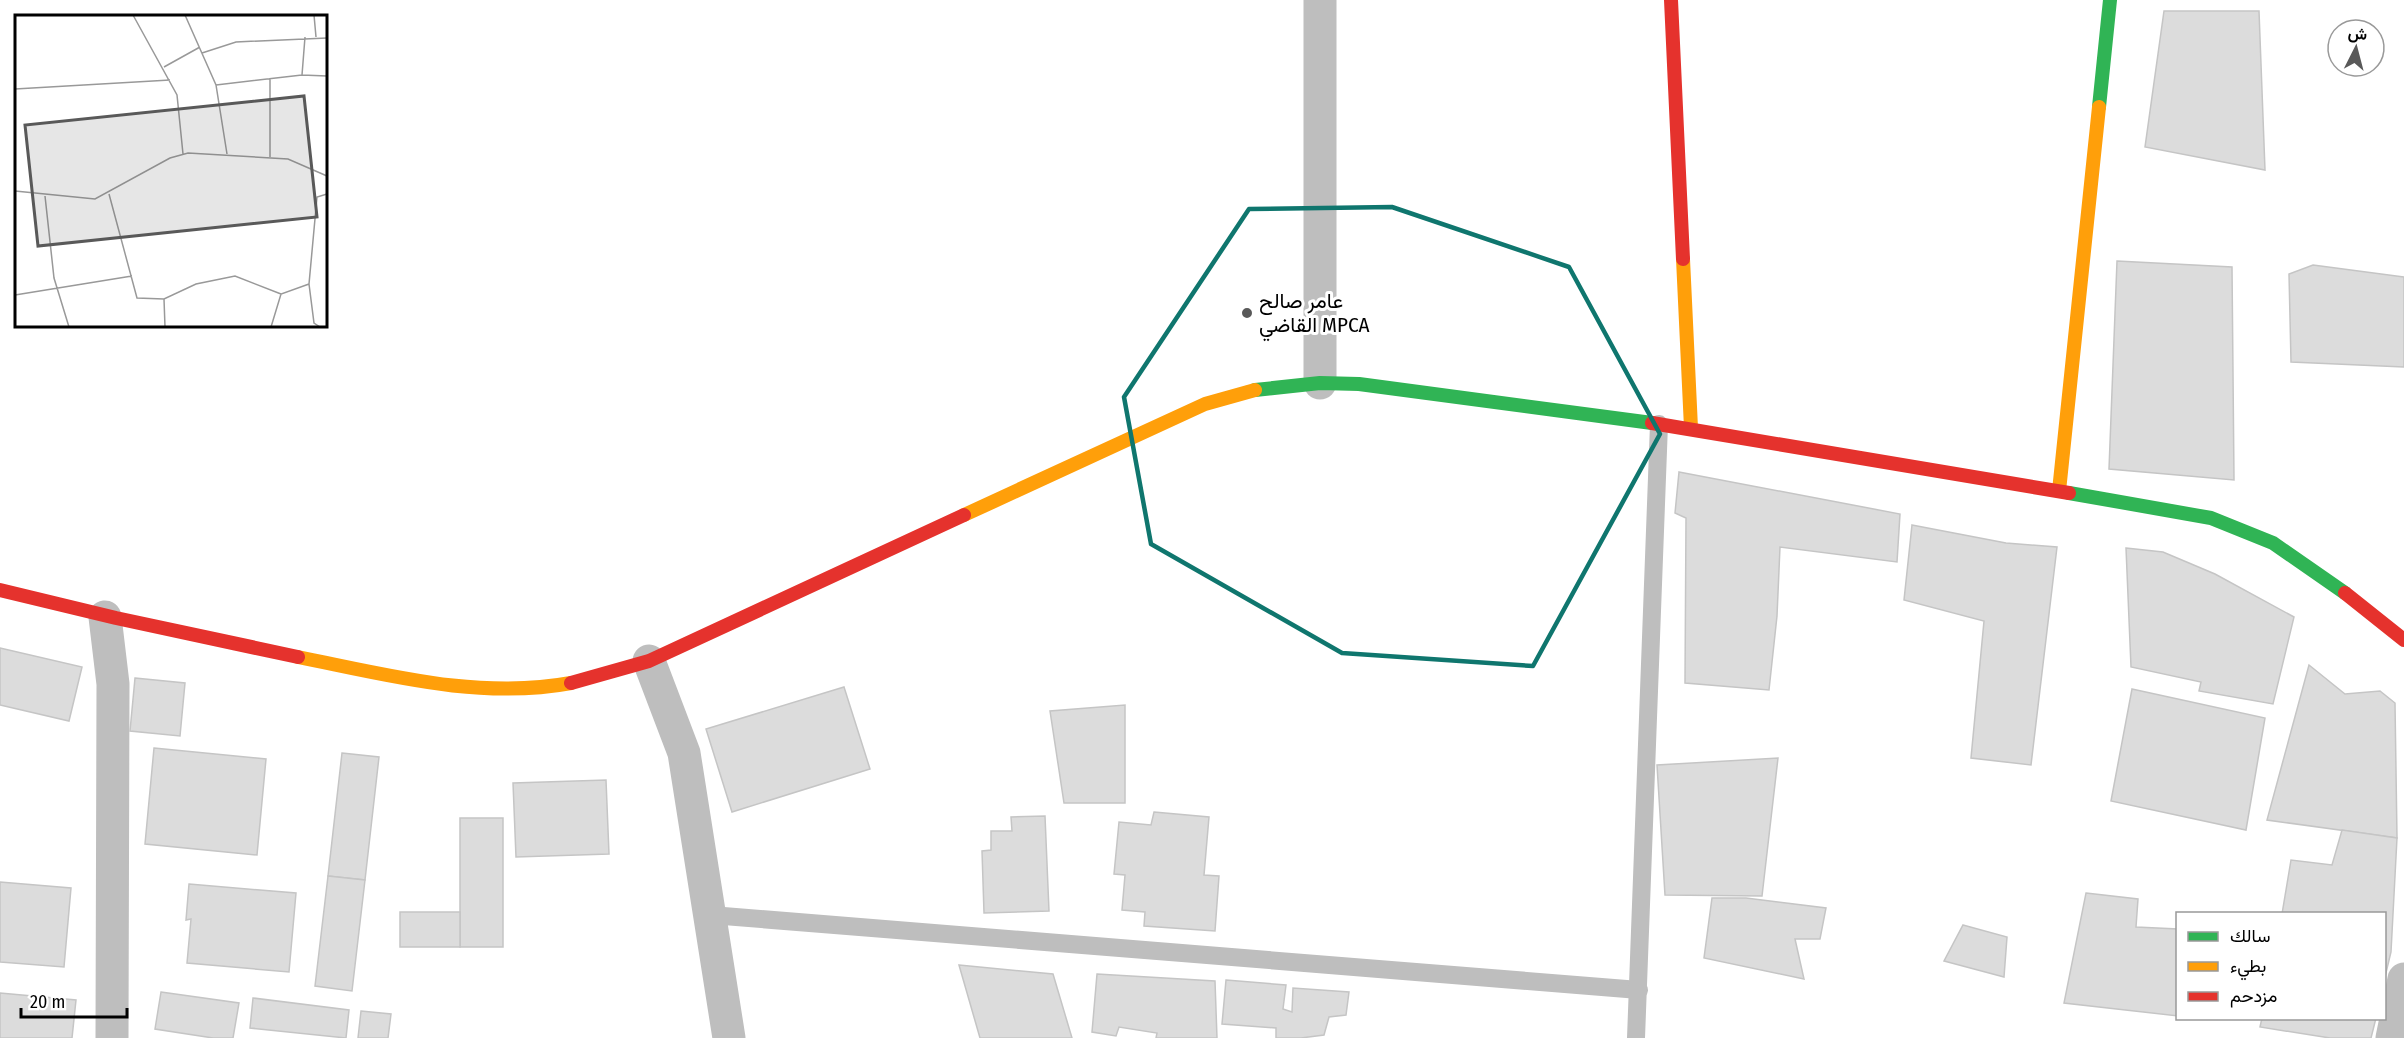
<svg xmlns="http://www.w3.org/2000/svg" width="2404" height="1038" font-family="'Fira Sans Condensed',Vazirmatn,sans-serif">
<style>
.building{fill:#dcdcdc;stroke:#c5c5c5;stroke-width:1.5}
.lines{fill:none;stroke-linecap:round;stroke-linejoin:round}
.lane{stroke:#bebebe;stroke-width:18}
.street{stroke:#bebebe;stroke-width:33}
.fast{stroke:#30b455;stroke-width:14}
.slow{stroke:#ff9f0a;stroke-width:14}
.jam{stroke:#e5322d;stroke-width:14}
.marked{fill:none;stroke:#0f766e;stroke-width:4.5;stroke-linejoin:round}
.poi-dot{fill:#595959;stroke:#fff;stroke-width:2}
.labels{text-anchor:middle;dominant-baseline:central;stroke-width:6;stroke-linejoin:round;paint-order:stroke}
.poi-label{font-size:21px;fill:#000;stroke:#fff;text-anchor:start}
.inset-road{fill:none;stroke:#999;stroke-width:1.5}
.view{fill:#595959;fill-opacity:0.15;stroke:#595959;stroke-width:3}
.inset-edge{fill:none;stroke:#000;stroke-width:3}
</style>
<rect width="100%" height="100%" fill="#fff"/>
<g class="building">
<path d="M 2164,11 L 2259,11 L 2265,170 L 2145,147 Z"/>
<path d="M 2117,261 L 2232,267 L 2234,480 L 2109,469 Z"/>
<path d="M 2313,265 L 2404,277 L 2404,367 L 2291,362 L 2289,274 Z"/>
<path d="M 1679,472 L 1900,514 L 1897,562 L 1780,547 L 1777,616 L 1769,690 L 1685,683 L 1686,518 L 1675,513 Z"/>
<path d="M 1912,525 L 2006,543 L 2057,547 L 2031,765 L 1971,758 L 1984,621 L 1904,600 Z"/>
<path d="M 2126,548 L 2163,552 L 2215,574 L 2294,617 L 2273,704 L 2199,691 L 2201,682 L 2131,667 Z"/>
<path d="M 0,648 L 82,667 L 69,721 L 0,705 Z"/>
<path d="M 2309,665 L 2345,694 L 2380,691 L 2395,703 L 2397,838 L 2267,820 Z"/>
<path d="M 135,678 L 185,683 L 180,736 L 130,731 Z"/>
<path d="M 844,687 L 870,769 L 732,812 L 706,729 Z"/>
<path d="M 2132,689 L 2265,718 L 2246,830 L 2111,801 Z"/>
<path d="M 1125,705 L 1125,803 L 1064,803 L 1050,711 Z"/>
<path d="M 154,748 L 266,759 L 257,855 L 145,844 Z"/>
<path d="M 342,753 L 379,757 L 365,880 L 328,876 Z"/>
<path d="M 1778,758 L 1762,896 L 1665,895 L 1657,765 Z"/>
<path d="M 606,780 L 609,854 L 516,857 L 513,783 Z"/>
<path d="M 1154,812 L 1209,817 L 1204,875 L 1219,876 L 1215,931 L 1144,926 L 1145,912 L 1122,910 L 1125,875 L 1114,874 L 1119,822 L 1151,825 Z"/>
<path d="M 1045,816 L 1049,911 L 984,913 L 982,851 L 991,850 L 991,831 L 1012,831 L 1011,817 Z"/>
<rect x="460" y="818" width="43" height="129"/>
<path d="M 2342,830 L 2397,838 L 2391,952 L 2384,981 L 2384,914 L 2282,914 L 2291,860 L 2332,865 Z"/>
<path d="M 328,876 L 365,880 L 352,991 L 315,986 Z"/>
<path d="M 0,882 L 71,888 L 64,967 L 0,962 Z"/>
<path d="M 189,884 L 296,893 L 289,972 L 187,963 L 191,919 L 186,920 Z"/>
<path d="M 2086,893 L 2138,899 L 2136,927 L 2178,929 L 2178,1016 L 2064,1003 Z"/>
<path d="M 1712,898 L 1746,898 L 1826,908 L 1820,939 L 1795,939 L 1804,979 L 1704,958 Z"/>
<rect x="400" y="912" width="60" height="35"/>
<path d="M 1963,925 L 2007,937 L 2004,977 L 1944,961 Z"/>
<path d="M 959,965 L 1053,974 L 1072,1038 L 980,1038 Z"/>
<path d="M 1097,974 L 1215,981 L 1217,1038 L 1156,1038 L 1157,1033 L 1119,1027 L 1116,1036 L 1092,1032 Z"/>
<path d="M 1226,980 L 1286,985 L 1283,1009 L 1292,1012 L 1293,988 L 1349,992 L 1346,1015 L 1329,1017 L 1324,1035 L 1301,1038 L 1276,1038 L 1276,1028 L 1222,1024 Z"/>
<path d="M 161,992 L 239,1003 L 233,1038 L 213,1038 L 155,1029 Z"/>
<path d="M 0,993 L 76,1000 L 72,1038 L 0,1038 Z"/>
<path d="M 253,998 L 349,1010 L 346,1038 L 250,1028 Z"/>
<path d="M 361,1011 L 391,1014 L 388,1038 L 358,1038 Z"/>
<path d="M 2262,1018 L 2376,1018 L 2371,1038 L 2330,1038 L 2260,1027 Z"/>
</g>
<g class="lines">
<g class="lane">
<path d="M 711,915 L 1639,990"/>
<path d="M 1636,1038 L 1659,424"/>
</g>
<g class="street">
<path d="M 1320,0 L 1320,383"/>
<path d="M 105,617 L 113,684 L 112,1038"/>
<path d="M 649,661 L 684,753 L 729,1038"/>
<path d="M 2392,1038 L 2404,979"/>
</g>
<g class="fast">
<path d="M 2099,107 L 2110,0"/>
<path d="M 1255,390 L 1320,383 L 1359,384 L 1652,423"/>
<path d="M 2069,493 L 2211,518 L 2273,543 L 2345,593"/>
</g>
<g class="slow">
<path d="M 1683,259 L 1691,428"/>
<path d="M 2059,491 L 2099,107"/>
<path d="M 964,515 L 1205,404 L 1255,390"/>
<path d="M 298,657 C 388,675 479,700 571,683"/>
</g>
<g class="jam">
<path d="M 1671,0 L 1683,259"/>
<path d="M 1652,423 L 2069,493"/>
<path d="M 0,590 L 116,618 L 298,657"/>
<path d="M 2345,593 L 2404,640"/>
<path d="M 571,683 L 649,661 L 964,515"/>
</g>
</g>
<path class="marked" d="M 1392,207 L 1569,267 L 1660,434 L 1533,666 L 1342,653 L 1151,544 L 1124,397 L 1249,209 Z"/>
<circle class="poi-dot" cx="1247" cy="313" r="6"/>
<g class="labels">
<g class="poi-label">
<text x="1259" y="301">عامر صالح<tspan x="1259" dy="24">القاضي MPCA</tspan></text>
</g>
</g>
<g transform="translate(15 15)">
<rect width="312" height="312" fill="#fff"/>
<path class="inset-road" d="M 118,0 L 162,80 L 168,139M 170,0 L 201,70 L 212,139M 299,0 L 301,22M 187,38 L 221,27 L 312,23M 149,52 L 185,32M 287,60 L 290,22M 255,63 L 255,142M 201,70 L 287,60 L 312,61M 0,74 L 155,65M 0,176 L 80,184 L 155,143 L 173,138 L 273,144 L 312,161M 94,179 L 122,283 L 149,284 L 181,269 L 220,261 L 266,279M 30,181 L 39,263 L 54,312M 0,280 L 117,261M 149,284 L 150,312M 256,312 L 266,279 L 294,269M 305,312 L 299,308 L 294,269 L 302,182 L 312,179"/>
<path class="view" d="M 289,81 L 302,202 L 23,231 L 10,110 Z"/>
<rect width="312" height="312" class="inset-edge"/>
</g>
<rect x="2176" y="912" width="210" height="108" fill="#ffffff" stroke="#999999" stroke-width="1.5"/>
<rect x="2188" y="932" width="30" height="9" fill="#30b455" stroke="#999999" stroke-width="1.5"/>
<text x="2230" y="942" font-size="18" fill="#000000">سالك</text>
<rect x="2188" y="962" width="30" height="9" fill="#ff9f0a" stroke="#999999" stroke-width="1.5"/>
<text x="2230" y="972" font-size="18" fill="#000000">بطيء</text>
<rect x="2188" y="992" width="30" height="9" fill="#e5322d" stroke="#999999" stroke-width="1.5"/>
<text x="2230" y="1002" font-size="18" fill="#000000">مزدحم</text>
<g transform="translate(2356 48) rotate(6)"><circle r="28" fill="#ffffff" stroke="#999999" stroke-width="1.5"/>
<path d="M0-4.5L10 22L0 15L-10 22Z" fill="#595959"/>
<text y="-9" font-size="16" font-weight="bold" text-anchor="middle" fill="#000000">ش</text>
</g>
<path d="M21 1008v9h106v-9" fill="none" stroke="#000000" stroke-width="3"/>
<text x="30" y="1008" font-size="18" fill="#000000" stroke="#ffffff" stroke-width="4.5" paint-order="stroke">20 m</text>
</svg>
